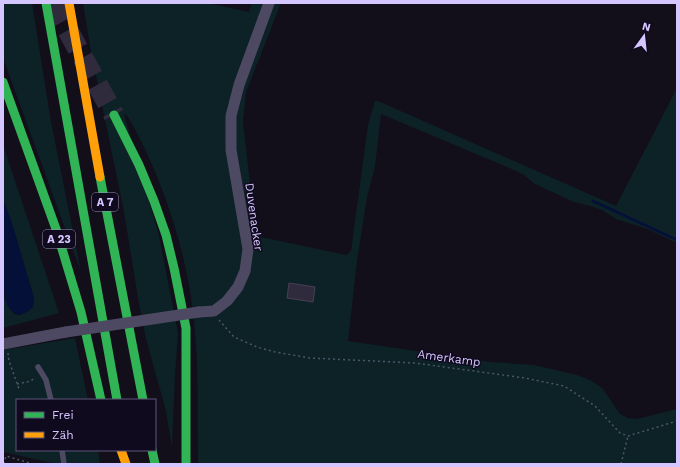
<svg xmlns="http://www.w3.org/2000/svg" width="680" height="467" font-family="'Work Sans',sans-serif">
<style>
.green{fill:#0d2226}
.water{fill:#051039}
.lines{fill:none;stroke-linecap:round;stroke-linejoin:round}
.stream{stroke:#051039;stroke-width:3}
.building{fill:#302a3d;stroke:#473f58}
.highway-tunnel{stroke:#2f2a3c;stroke-width:21;stroke-dasharray:21 10;stroke-linecap:butt}
.path{stroke:#4a5769;stroke-width:1.5;stroke-dasharray:2 3;stroke-linecap:butt}
.lane{stroke:#4e4963;stroke-width:5.5}
.street{stroke:#4e4963;stroke-width:11}
.fast{stroke:#30b455;stroke-width:9}
.slow{stroke:#ff9f0a;stroke-width:9}
.street-bridge{stroke:#4e4963;stroke-width:11}
.labels{text-anchor:middle;dominant-baseline:central;stroke-width:3;stroke-linejoin:round;paint-order:stroke}
.shield{fill:#100a1e;stroke:#9b8ebc;stroke-width:1}
.shield-label{font-size:11px;font-weight:bold;fill:#d6c6ff}
.street-label{font-size:12px;fill:#d6c6ff;stroke:#100a1e}
</style>
<rect width="100%" height="100%" fill="#120e1a"/>
<g class="green">
<path d="M 3,3 L 32,3 L 51,122 L 81,272 L 3,58 Z"/>
<path d="M 83,3 L 208,3 L 249,12 L 252,3 L 281,3 L 246,92 L 243,122 L 253,210 L 261,237 L 346,255 L 351,251 L 368,125 L 375,101 L 378,101 L 616,206 L 677,88 L 677,243 L 647,229 L 616,219 L 602,210 L 590,206 L 574,202 L 535,184 L 524,175 L 514,170 L 381,114 L 375,167 L 367,197 L 357,261 L 348,341 L 491,362 L 534,365 L 577,375 L 590,380 L 602,388 L 620,414 L 628,418 L 637,419 L 677,409 L 677,464 L 198,464 C 197,420 199,374 195,330 C 190,271 174,215 150,160 C 144,146 136,131 128,117 L 124,114 L 159,236 L 178,333 L 175,374 L 172,448 L 166,411 L 146,339 L 139,304 L 124,212 L 90,46 Z"/>
<path d="M 4,148 L 59,313 L 3,328 L 3,288 L 4,289 L 5,300 L 14,314 L 20,315 L 33,307 L 34,298 L 14,230 L 3,199 L 3,149 Z"/>
<path d="M 75,338 L 88,400 L 17,400 L 17,450 L 98,450 L 100,464 L 57,464 L 3,452 L 3,350 Z"/>
</g>
<path class="water" d="M 3,199 L 11,220 L 34,298 L 33,307 L 27,312 L 20,315 C 7,312 5,301 4,289 L 3,288 Z"/>
<g class="lines">
<path class="stream" d="M 593,201 L 677,240"/>
</g>
<path class="building" d="M 289,283 L 315,287 L 313,302 L 287,298 Z"/>
<g class="lines">
<path class="highway-tunnel" d="M 53,3 L 114,115"/>
<g class="path">
<path d="M 219,320 L 234,337 L 257,347 L 275,352 L 310,358 L 415,363 L 525,378 L 564,386 L 595,406 L 620,433 L 628,436 L 677,421"/>
<path d="M 8,353 L 9,361 L 19,389"/>
<path d="M 17,384 L 31,381 L 35,377"/>
<path d="M 4,464 L 6,456 L 33,464"/>
<path d="M 621,464 L 628,436"/>
</g>
<g class="lane">
<path d="M 38,367 L 46,380 L 51,400"/>
<path d="M 62,450 L 64,464"/>
</g>
<g class="street">
<path d="M 199,312 L 214,311 L 227,301 L 238,287 L 245,271 L 248,249 L 231,150 L 231,116 L 239,85 L 269,3"/>
<path d="M 3,344 L 66,332"/>
</g>
<g class="fast">
<path d="M 46,3 L 117,400"/>
<path d="M 3,82 L 56,229 L 81,312 L 101,400"/>
<path d="M 114,115 L 139,165 L 154,201 L 166,235 L 174,268 L 186,328 L 186,464"/>
<path d="M 100,177 L 143,400"/>
<path d="M 152,450 L 155,464"/>
</g>
<g class="slow">
<path d="M 69,3 L 100,177"/>
<path d="M 121,450 L 126,464"/>
</g>
<path class="street-bridge" d="M 66,332 L 199,312"/>
</g>
<g class="labels">
<g class="shield">
<rect x="92" y="193" width="26" height="18" rx="3"/>
<rect x="43" y="230" width="32" height="18" rx="3"/>
</g>
<g class="shield-label">
<text x="105" y="202">A 7</text>
<text x="59" y="239">A 23</text>
</g>
<g class="street-label">
<text transform="translate(254 217) rotate(82)">Duvenacker</text>
<text transform="translate(449 358) rotate(8)">Amerkamp</text>
</g>
</g>
<rect width="680" height="467" fill="none" stroke="#d6c6ff" stroke-width="8"/>
<rect x="16" y="399" width="140" height="52" fill="#100a1e" stroke="#5f5578"/>
<rect x="24" y="412" width="20" height="6" fill="#30b455" stroke="#5f5578"/>
<text x="52" y="419" font-size="12" fill="#d6c6ff">Frei</text>
<rect x="24" y="432" width="20" height="6" fill="#ff9f0a" stroke="#5f5578"/>
<text x="52" y="439" font-size="12" fill="#d6c6ff">Zäh</text>
<g transform="translate(644 36) rotate(15)" stroke="#100a1e" stroke-width="3" paint-order="stroke">
<path d="M0-3L7 15L0 10L-7 15Z" fill="#d6c6ff"/>
<text y="-6" font-size="11" font-weight="bold" text-anchor="middle" fill="#d6c6ff">N</text>
</g>
</svg>
